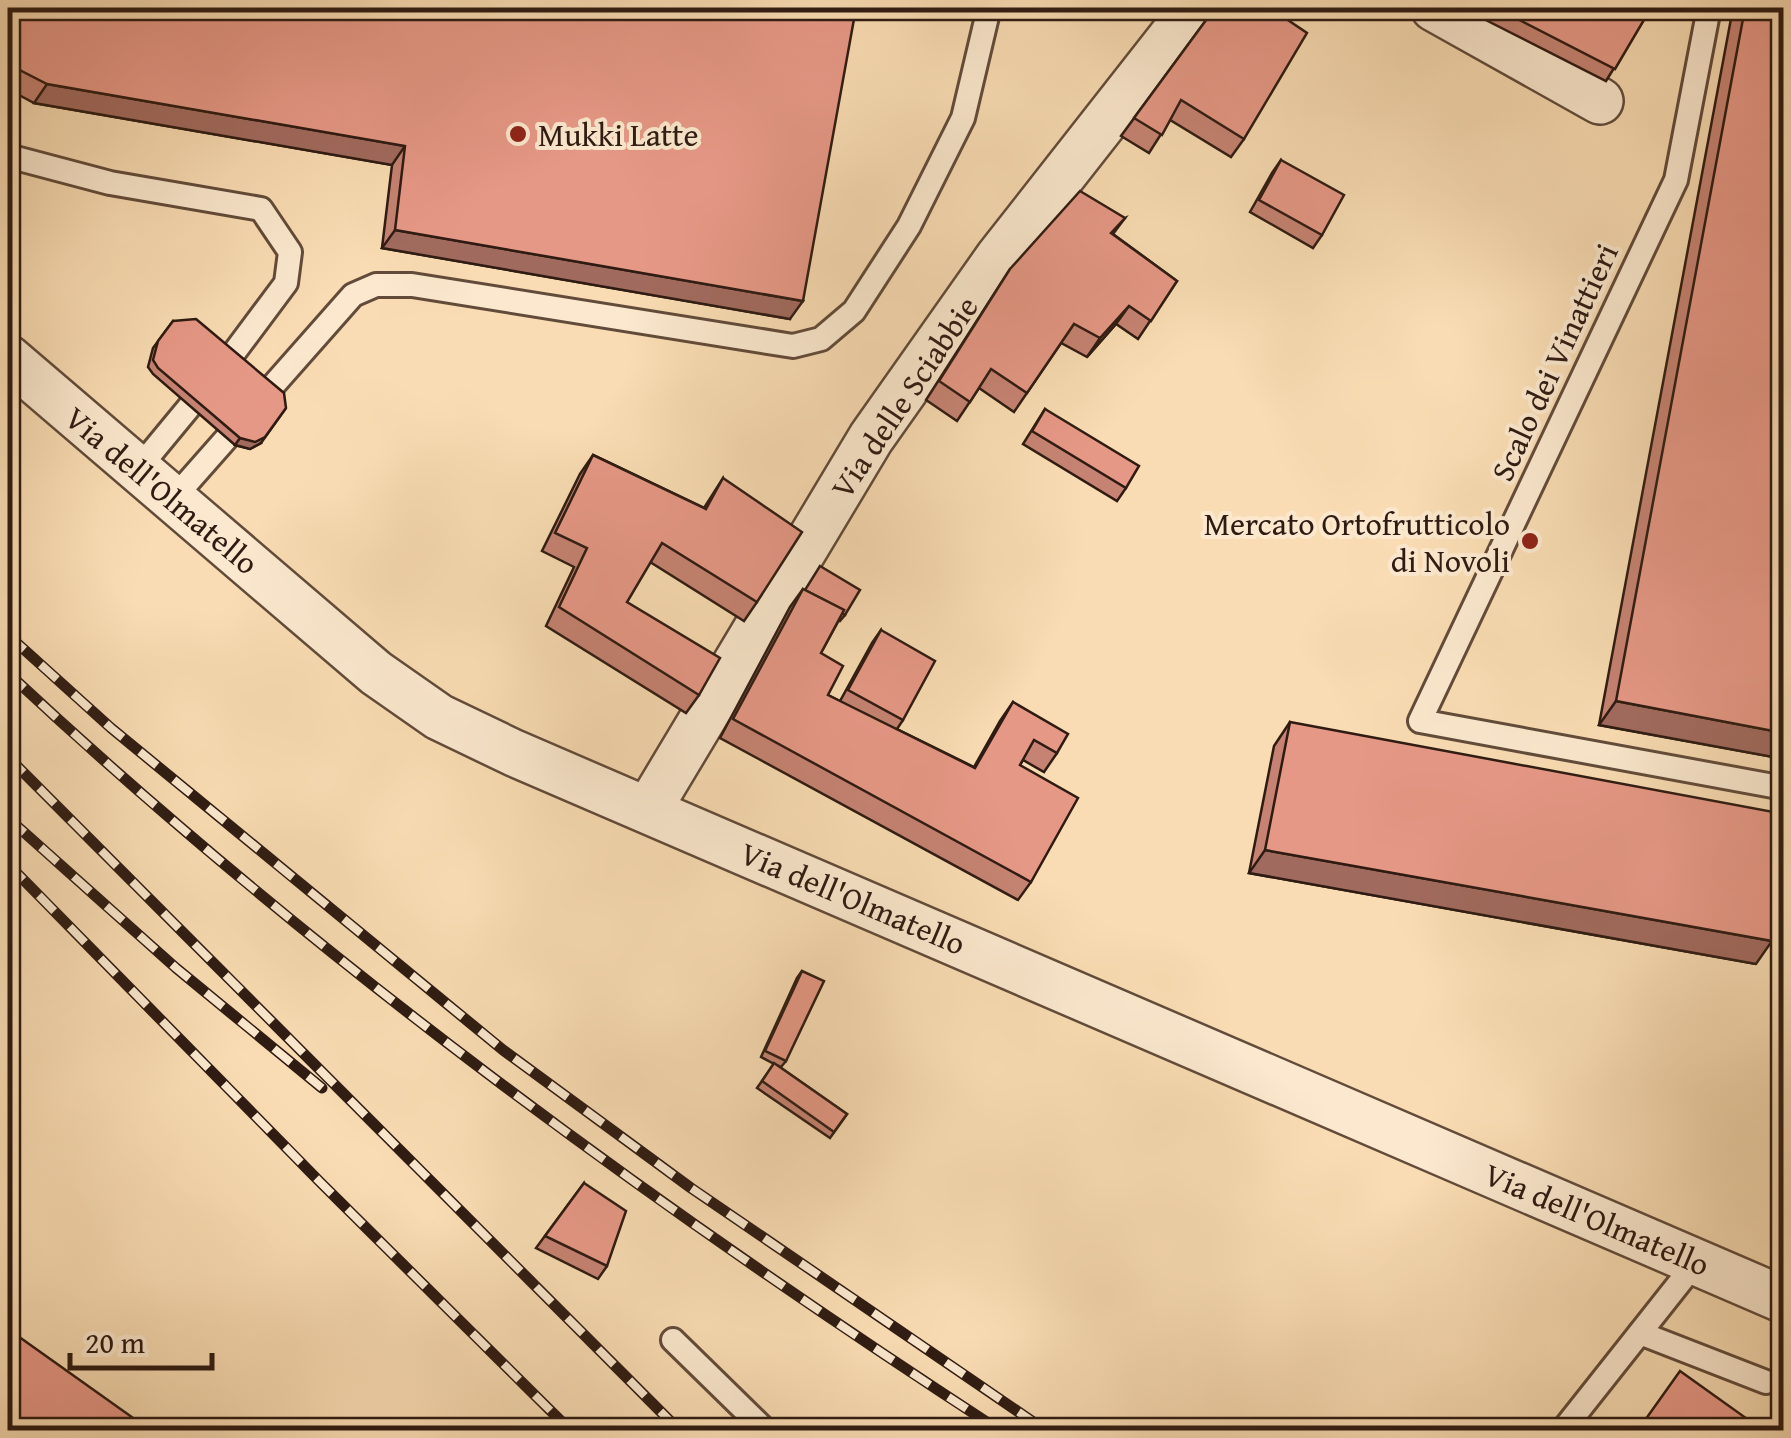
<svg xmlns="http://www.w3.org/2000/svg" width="1791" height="1438" font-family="'Gentium Book Plus',serif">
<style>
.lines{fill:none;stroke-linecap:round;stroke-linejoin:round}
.lane-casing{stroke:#624b3a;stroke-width:28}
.street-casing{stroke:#624b3a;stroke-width:50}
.lane{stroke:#fbe8ce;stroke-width:22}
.street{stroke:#fbe8ce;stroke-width:45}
.rail-casing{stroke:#2f1b12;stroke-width:11}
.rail{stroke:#fbe8ce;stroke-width:8;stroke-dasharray:22;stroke-linecap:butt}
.wall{fill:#c68373;stroke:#2f1b12;stroke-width:2.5}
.shaded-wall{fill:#a16a5e;stroke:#2f1b12;stroke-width:2.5}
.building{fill:#e69886;stroke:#2f1b12;stroke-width:2.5}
.poi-dot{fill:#8f2418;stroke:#fbe8ce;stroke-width:4}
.labels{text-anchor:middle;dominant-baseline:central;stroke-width:8;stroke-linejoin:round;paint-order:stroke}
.poi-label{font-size:32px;fill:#2f1b12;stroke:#fbe8ce;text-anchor:start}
.street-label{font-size:32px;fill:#2f1b12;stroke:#fbe8ce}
</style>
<rect width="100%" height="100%" fill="#f9dcb3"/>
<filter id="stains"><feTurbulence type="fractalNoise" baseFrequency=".002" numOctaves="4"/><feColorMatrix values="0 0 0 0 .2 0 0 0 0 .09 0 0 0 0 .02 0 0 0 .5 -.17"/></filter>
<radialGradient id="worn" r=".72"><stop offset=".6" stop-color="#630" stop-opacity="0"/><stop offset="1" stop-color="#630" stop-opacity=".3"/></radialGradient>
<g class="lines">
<defs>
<g id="lane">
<path d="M 1709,8 L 1676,180 L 1420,721 L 1784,788"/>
<path d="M 8,156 L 110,183 L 261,209 L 290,252 L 286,283 L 233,354 L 138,469"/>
<path d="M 173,499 L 353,295 L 376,285 L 412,285 L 793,346 L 821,339 L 854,311 L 909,226 L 963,118 L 989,8"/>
<path d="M 1640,1333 L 1766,1382"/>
<path d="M 673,1340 L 765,1430"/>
<path d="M 1563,1430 L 1696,1262"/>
</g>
<g id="street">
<path d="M 1434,8 L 1600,101"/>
<path d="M 8,358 L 376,673 L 439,717 L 514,753 L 1784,1300"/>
<path d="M 648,810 L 871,438 L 998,258 L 1194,8"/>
</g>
</defs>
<use href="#lane" class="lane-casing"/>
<use href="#street" class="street-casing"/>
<use href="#lane" class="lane"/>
<use href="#street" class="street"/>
<defs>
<g id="rail">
<path d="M 8,635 L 111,728 L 503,1050 L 691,1188 L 1045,1430"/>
<path d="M 8,673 C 311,956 651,1204 999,1430"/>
<path d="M 8,757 L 679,1430"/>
<path d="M 8,818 L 176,968 L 322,1088"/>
<path d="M 8,864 L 320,1182 L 570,1430"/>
</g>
</defs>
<use href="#rail" class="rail-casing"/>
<use href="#rail" class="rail"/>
</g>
<g class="wall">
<path d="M 8,8 L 856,8 L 790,319 L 382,248 L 392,165 L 34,103 L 8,89 Z"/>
<path d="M 1215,8 L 1244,139 L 1231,157 L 1170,120 L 1149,153 L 1121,136 Z"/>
<path d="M 1462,8 L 1651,8 L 1606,81 Z"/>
<path d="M 1733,8 L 1784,8 L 1784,759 L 1599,725 Z"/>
<path d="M 1281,160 L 1322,235 L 1313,248 L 1250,212 L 1272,173 Z"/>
<path d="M 1125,218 L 1113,234 L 1177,281 L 1138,339 L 1116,324 L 1087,357 L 1061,343 L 1014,412 L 979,388 L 957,421 L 926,400 L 1010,269 Z"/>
<path d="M 173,321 L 261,443 L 250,449 L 235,445 L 153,374 L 148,367 L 153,348 Z"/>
<path d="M 1045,409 L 1126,488 L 1117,501 L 1023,444 Z"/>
<path d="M 593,455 L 704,508 L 723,478 L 757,602 L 744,621 L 650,562 L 627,602 L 699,695 L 686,713 L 546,626 L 574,567 L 542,551 L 580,474 Z"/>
<path d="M 803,589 L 845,615 L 840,621 L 839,620 L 821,653 L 828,695 L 840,701 L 872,643 L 881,630 L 903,720 L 897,729 L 974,767 L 1000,721 L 1013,702 L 1057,753 L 1044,772 L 1023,760 L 1020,765 L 1031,882 L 1018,900 L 720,738 L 790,607 Z"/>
<path d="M 1290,722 L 1756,964 L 1249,873 L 1274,746 Z"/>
<path d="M 802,971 L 786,1061 L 781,1067 L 777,1065 L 847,1114 L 830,1138 L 757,1088 L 774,1064 L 761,1057 L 797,978 Z"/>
<path d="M 584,1183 L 607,1266 L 598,1279 L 536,1248 Z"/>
</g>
<g class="shaded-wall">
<path d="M 47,84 L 405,146 L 392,165 L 34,103 Z"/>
<path d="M 395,230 L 803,301 L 790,319 L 382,248 Z"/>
<path d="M 1129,306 L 1116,324 L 1087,357 L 1100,338 Z"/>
<path d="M 286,408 L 261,443 L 250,449 L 235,445 L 240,438 Z"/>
<path d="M 1616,701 L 1784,733 L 1784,759 L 1599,725 Z"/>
<path d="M 1265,850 L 1772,941 L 1756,964 L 1249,873 Z"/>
</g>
<g class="building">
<path d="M 8,8 L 856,8 L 803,301 L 395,230 L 405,146 L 47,84 L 8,64 Z"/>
<path d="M 1215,8 L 1270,8 L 1307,33 L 1244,139 L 1181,100 L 1162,135 L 1134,118 Z"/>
<path d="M 1496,8 L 1651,8 L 1615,69 Z"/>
<path d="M 1745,8 L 1784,8 L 1784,733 L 1616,701 Z"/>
<path d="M 1281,160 L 1344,195 L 1322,235 L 1259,200 Z"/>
<path d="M 1080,191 L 1125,218 L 1111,233 L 1177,281 L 1151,321 L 1129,306 L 1100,338 L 1074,324 L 1027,393 L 991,369 L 970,402 L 939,381 L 1010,269 Z"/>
<path d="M 196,319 L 284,393 L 286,408 L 265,437 L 255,442 L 240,438 L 158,368 L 153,360 L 158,341 L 173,321 Z"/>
<path d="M 1045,409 L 1139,466 L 1126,488 L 1032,431 Z"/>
<path d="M 593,455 L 706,509 L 723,478 L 802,532 L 757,602 L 662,543 L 627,602 L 720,658 L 699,695 L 559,607 L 587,548 L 555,533 Z"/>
<path d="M 820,566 L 860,590 L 845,615 L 842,613 L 844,610 L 805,590 Z"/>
<path d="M 803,589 L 844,610 L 821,653 L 843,666 L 828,695 L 975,768 L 1013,702 L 1068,734 L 1057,753 L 1034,740 L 1020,765 L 1078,798 L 1031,882 L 733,719 Z"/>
<path d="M 881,630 L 935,661 L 903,720 L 848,690 Z"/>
<path d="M 1290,722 L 1784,814 L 1784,873 L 1772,941 L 1265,850 Z"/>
<path d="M 802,971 L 824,981 L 786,1061 L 765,1051 Z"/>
<path d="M 774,1063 L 847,1114 L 834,1132 L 762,1081 Z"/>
<path d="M 584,1183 L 626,1211 L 607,1266 L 545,1236 Z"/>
<path d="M 8,1329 L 150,1430 L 8,1430 Z"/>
<path d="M 1680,1371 L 1750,1421 L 1744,1430 L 1638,1430 Z"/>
</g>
<g class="poi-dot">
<circle cx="518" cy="134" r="10"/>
<circle cx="1530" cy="541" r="10"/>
</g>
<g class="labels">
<g class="poi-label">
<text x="538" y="134">Mukki Latte</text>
<text x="1510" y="523" text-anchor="end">Mercato Ortofrutticolo<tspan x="1510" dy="37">di Novoli</tspan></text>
</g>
<g class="street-label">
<text transform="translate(1554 362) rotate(-65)">Scalo dei Vinattieri</text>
<text transform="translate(904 397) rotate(-56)">Via delle Sciabbie</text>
<text transform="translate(162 490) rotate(40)">Via dell'Olmatello</text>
<text transform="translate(853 898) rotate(23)">Via dell'Olmatello</text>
<text transform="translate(1597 1219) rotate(23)">Via dell'Olmatello</text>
</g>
</g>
<rect width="1791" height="1438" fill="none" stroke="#f9dcb3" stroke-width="40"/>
<rect x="10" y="10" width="1771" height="1418" fill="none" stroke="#2f1b12" stroke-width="5"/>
<rect x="20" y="20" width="1751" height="1398" fill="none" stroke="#2f1b12" stroke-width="2.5"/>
<path d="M70 1353v15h142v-15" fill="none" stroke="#2f1b12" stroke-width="5"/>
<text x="85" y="1353" font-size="30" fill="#2f1b12" stroke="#fbe8ce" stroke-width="8" paint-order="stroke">20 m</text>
<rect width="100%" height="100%" filter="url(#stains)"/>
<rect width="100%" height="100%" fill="url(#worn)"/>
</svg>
